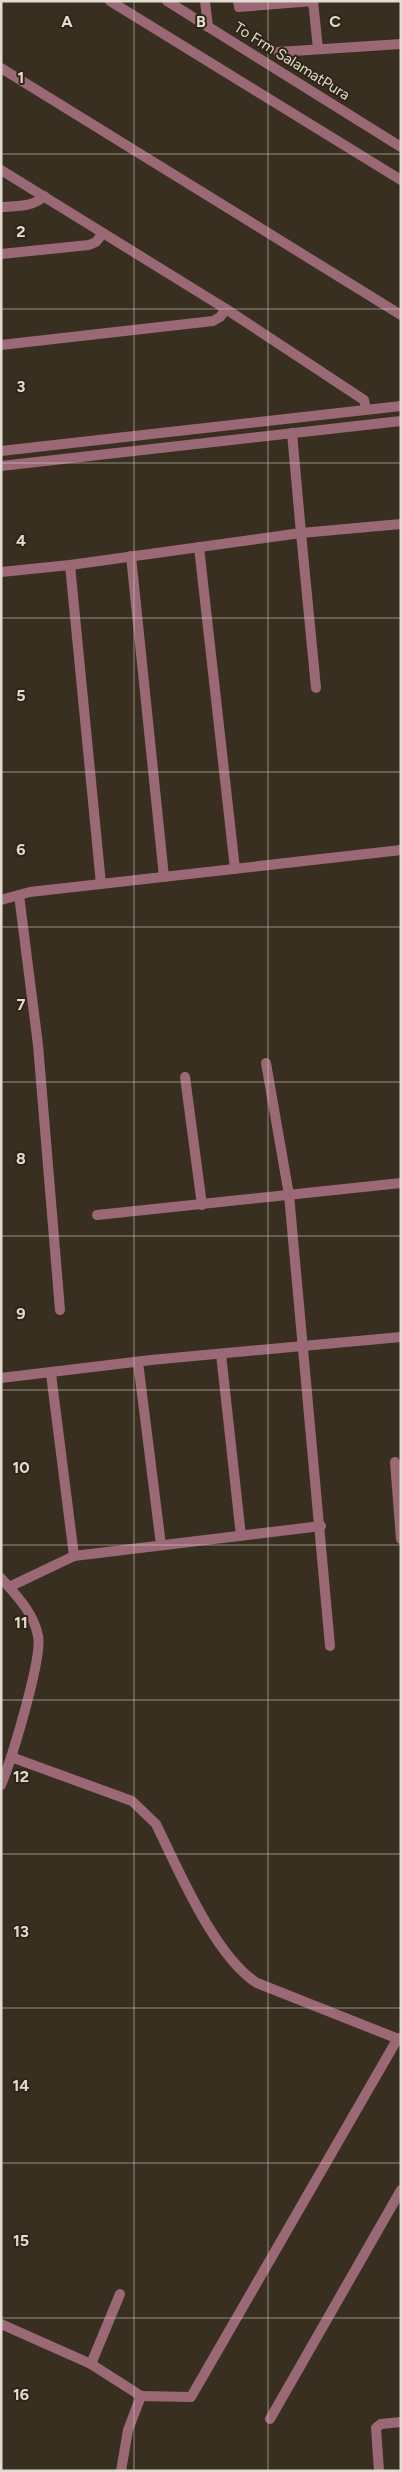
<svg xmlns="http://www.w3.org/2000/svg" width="402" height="2472" font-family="Figtree,sans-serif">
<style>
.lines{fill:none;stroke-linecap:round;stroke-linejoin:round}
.minor{stroke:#9b6875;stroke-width:10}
.grid{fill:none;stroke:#e2dcd2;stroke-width:1;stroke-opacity:0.55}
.labels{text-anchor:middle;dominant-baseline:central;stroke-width:4;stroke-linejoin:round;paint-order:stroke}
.street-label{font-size:15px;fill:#e2dcd2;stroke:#2f2616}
.grid-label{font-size:16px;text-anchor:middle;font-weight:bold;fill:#e2dcd2;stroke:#2f2616;stroke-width:4;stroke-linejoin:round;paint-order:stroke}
</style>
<rect width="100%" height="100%" fill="#392f20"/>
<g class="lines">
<g class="minor">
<path d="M 110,1 L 401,180"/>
<path d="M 167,1 L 401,147"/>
<path d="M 205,1 L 208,27"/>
<path d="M 238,1 L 239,7 L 313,1 L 318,49"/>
<path d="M 278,52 L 401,44"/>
<path d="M 1,68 L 401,315"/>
<path d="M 1,170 L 226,309 L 364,400 L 366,409"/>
<path d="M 1,207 C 16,206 34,207 44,196"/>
<path d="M 1,254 L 89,245 L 96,242 L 103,233"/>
<path d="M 1,345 L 213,321 L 220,317 L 226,309"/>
<path d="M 1,451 L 401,406"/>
<path d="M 1,466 L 401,421"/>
<path d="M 199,547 L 235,869"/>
<path d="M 131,556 L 164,877"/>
<path d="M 70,565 L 101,884"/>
<path d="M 1,572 L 70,565 L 301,533 L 292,433"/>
<path d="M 316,688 L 301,533 L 401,524"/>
<path d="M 19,895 L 38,1045 L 60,1310"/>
<path d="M 1,900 L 30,892 L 401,850"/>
<path d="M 266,1063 L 289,1195 L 330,1646"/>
<path d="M 185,1077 L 202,1205"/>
<path d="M 97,1215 L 401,1183"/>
<path d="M 221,1354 L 241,1536"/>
<path d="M 138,1362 L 161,1545"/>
<path d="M 51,1374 L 74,1556"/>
<path d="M 1,1378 L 151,1360 L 401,1337"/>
<path d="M 395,1462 L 401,1539"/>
<path d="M 1,1578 C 16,1595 34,1613 38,1636 C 43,1657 11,1761 1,1785"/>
<path d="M 9,1587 L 74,1556 L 321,1526"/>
<path d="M 11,1757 L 132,1801 L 156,1824 C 178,1869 215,1957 257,1983 L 401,2040"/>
<path d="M 1,2324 L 91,2364 L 141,2396"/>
<path d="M 91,2364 L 120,2294"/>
<path d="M 270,2419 L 401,2190"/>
<path d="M 121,2471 L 128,2430 L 141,2396 L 191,2397 L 398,2038"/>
<path d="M 379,2471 L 376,2428 L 381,2424 L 401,2422"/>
</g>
</g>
<path class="grid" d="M 134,1 L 134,2471M 268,1 L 268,2471M 1,154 L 401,154M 1,309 L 401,309M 1,463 L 401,463M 1,618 L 401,618M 1,772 L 401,772M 1,927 L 401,927M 1,1082 L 401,1082M 1,1236 L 401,1236M 1,1390 L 401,1390M 1,1545 L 401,1545M 1,1700 L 401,1700M 1,1854 L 401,1854M 1,2008 L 401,2008M 1,2163 L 401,2163M 1,2318 L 401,2318"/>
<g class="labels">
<g class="street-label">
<text transform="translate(292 61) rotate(32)">To Frm SalamatPura</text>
</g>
</g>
<g class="grid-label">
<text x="67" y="27">A</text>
<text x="201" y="27">B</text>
<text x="335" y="27">C</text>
<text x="21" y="83">1</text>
<text x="21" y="237">2</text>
<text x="21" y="392">3</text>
<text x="21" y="546">4</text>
<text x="21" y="701">5</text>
<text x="21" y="855">6</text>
<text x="21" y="1010">7</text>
<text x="21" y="1164">8</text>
<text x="21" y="1319">9</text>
<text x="21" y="1473">10</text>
<text x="21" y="1628">11</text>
<text x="21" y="1782">12</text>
<text x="21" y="1937">13</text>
<text x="21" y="2091">14</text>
<text x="21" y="2246">15</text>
<text x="21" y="2400">16</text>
</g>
<rect width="402" height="2472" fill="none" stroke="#e2dcd2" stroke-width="5"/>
</svg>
